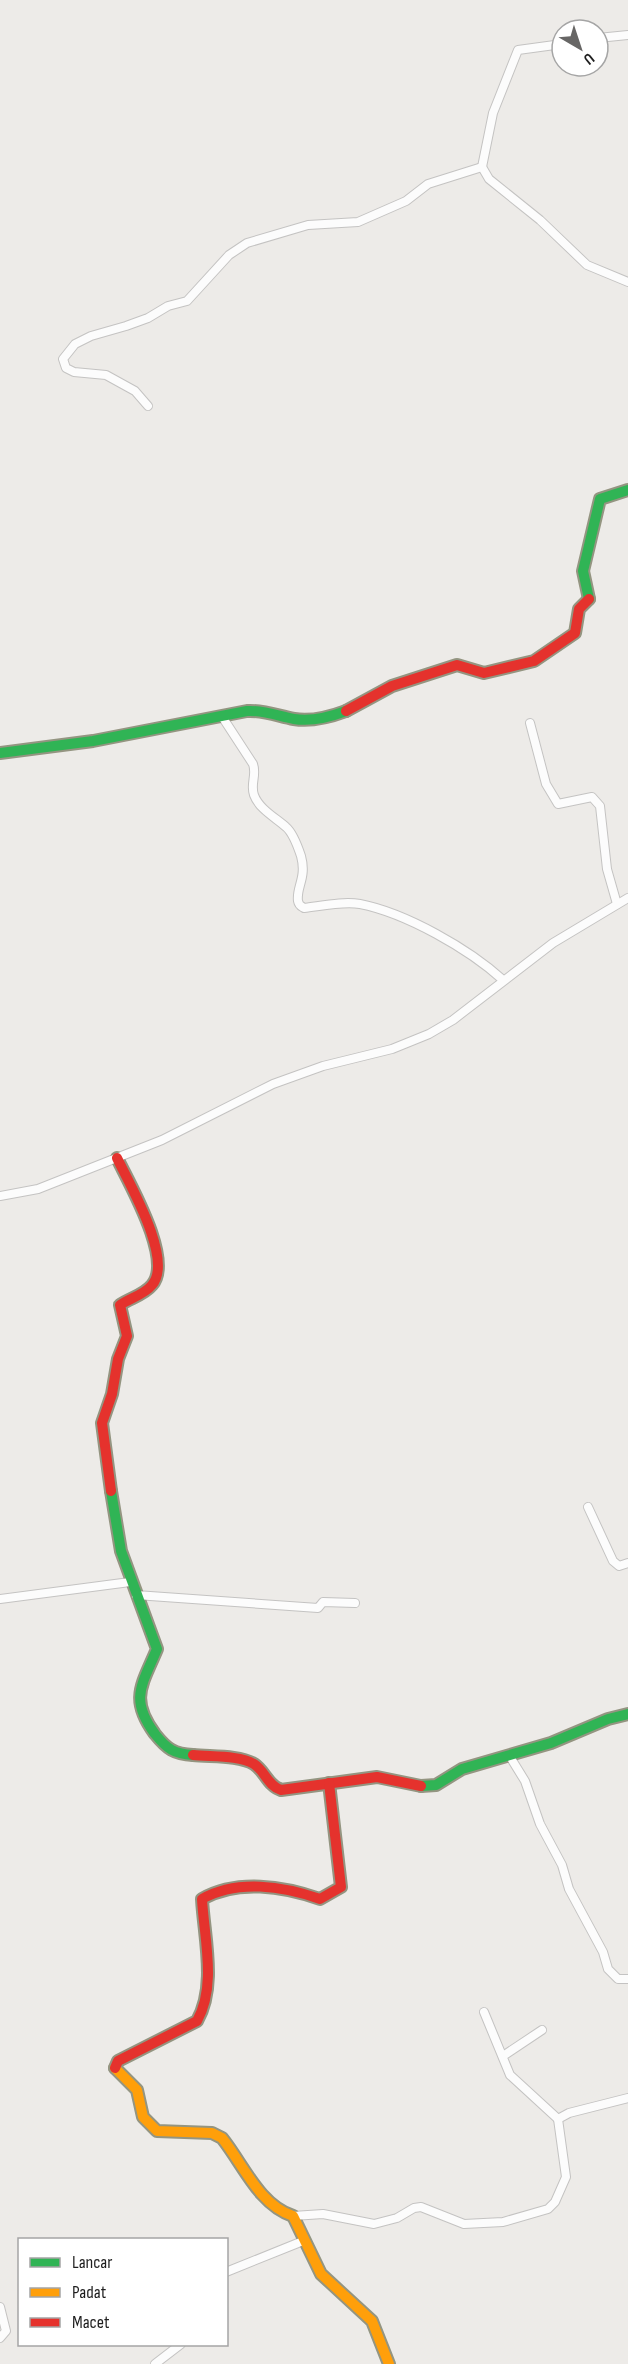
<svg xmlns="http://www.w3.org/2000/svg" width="628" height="2364" font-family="'Sofia Sans Condensed',sans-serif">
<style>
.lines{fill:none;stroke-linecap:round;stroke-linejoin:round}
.street-casing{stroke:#c4c3c2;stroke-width:10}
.fast-casing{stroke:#949581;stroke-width:14}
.slow-casing{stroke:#949581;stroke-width:14}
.jam-casing{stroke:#949581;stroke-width:14}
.street{stroke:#fcfcfc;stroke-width:8}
.fast{stroke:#30b455;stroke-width:10}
.slow{stroke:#ff9f0a;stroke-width:10}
.jam{stroke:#e5322d;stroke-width:10}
</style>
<rect width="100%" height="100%" fill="#edebe8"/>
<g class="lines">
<defs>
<g id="street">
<path d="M 598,38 L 628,35"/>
<path d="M 482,167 L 493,113 L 518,50 L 562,44"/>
<path d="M 148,406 L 135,391 L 106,375 L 74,372 L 66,368 L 63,359 L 75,344 L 91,336 L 126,326 L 148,318 L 168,306 L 187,301 L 229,255 L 247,243 L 308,225 L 358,222 L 406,201 L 428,184 L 482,167 L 489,179 L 540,220 L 587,265 L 628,282"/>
<path d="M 223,718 L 253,764 C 257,775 250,784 254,795 C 259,809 276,818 286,827 C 293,833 298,847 301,856 C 307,878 296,887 298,901 C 299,906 301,906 304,908 C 321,906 343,901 360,904 C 406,913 469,949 503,980"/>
<path d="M 530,723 L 546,784 L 558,804 L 592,797 L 600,806 L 607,869 L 617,904"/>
<path d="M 0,1196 L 38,1189 L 162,1140 L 273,1084 L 323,1066 L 392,1049 L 429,1034 L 453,1020 L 553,943 L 628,898"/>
<path d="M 588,1507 L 613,1561 L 619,1566 L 628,1563"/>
<path d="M 136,1595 L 318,1608 L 323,1602 L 355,1603"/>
<path d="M 0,1599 L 130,1582"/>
<path d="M 509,1755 L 525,1781 L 540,1824 L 562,1865 L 569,1889 L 603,1952 L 608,1969 L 618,1979 L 628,1979"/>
<path d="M 484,2012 L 510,2075 L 558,2119"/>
<path d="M 503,2056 L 542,2030"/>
<path d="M 293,2216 L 323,2214 L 374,2224 L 397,2218 L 414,2208 L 421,2207 L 464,2224 L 503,2222 L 548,2209 L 555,2202 L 566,2177 L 558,2119 L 569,2113 L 628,2098"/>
<path d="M 226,2272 L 303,2241"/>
<path d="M 0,2307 L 6,2331 L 0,2338"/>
<path d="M 155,2364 L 181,2344"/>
</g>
<g id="fast">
<path d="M 589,599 L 583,571 L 600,499 L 628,490"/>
<path d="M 0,753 L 93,741 L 247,711 C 264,710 278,716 294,719 C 312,722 330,717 346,711"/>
<path d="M 111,1491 L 121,1551 L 157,1649 C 142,1685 129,1699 155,1734 C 167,1749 174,1754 193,1755"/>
<path d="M 421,1786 L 436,1785 L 462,1769 L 551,1743 L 608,1719 L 628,1714"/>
</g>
<path id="slow" d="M 115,2068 L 137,2090 L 143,2117 L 157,2131 L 212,2133 L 222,2138 C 243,2164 259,2205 293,2216 L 321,2274 L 372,2321 L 389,2364"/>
<g id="jam">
<path d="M 346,711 L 392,686 L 457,665 L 484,673 L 534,661 L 575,633 L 579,609 L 589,599"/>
<path d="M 111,1491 L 102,1423 L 112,1394 L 118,1359 L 127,1336 L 120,1305 C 130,1298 144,1295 152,1285 C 174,1260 129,1183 117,1158"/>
<path d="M 193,1755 C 211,1757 239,1755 254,1764 C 265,1771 268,1786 281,1790 L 377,1777 L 421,1786"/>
<path d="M 115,2068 L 118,2061 L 197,2021 C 217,1986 204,1937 202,1899 C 237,1879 283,1886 320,1899 L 341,1887 L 329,1783"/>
</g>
</defs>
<use href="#street" class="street-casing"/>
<use href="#fast" class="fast-casing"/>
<use href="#slow" class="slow-casing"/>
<use href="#jam" class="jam-casing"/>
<use href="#street" class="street"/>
<use href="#fast" class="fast"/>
<use href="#slow" class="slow"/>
<use href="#jam" class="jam"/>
</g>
<rect x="18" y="2238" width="210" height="108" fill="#ffffff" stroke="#a5a5a5" stroke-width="1.5"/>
<rect x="30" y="2258" width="30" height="9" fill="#30b455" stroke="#a5a5a5" stroke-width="1.5"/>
<text x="72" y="2268" font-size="18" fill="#1f1f1f">Lancar</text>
<rect x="30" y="2288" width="30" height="9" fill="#ff9f0a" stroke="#a5a5a5" stroke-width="1.5"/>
<text x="72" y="2298" font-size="18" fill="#1f1f1f">Padat</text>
<rect x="30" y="2318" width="30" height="9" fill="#e5322d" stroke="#a5a5a5" stroke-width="1.5"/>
<text x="72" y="2328" font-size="18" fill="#1f1f1f">Macet</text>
<g transform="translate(580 48) rotate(141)"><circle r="28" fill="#ffffff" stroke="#a5a5a5" stroke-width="1.5"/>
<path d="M0-4.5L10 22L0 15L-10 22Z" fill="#676665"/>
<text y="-9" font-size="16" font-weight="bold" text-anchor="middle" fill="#1f1f1f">U</text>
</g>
</svg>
